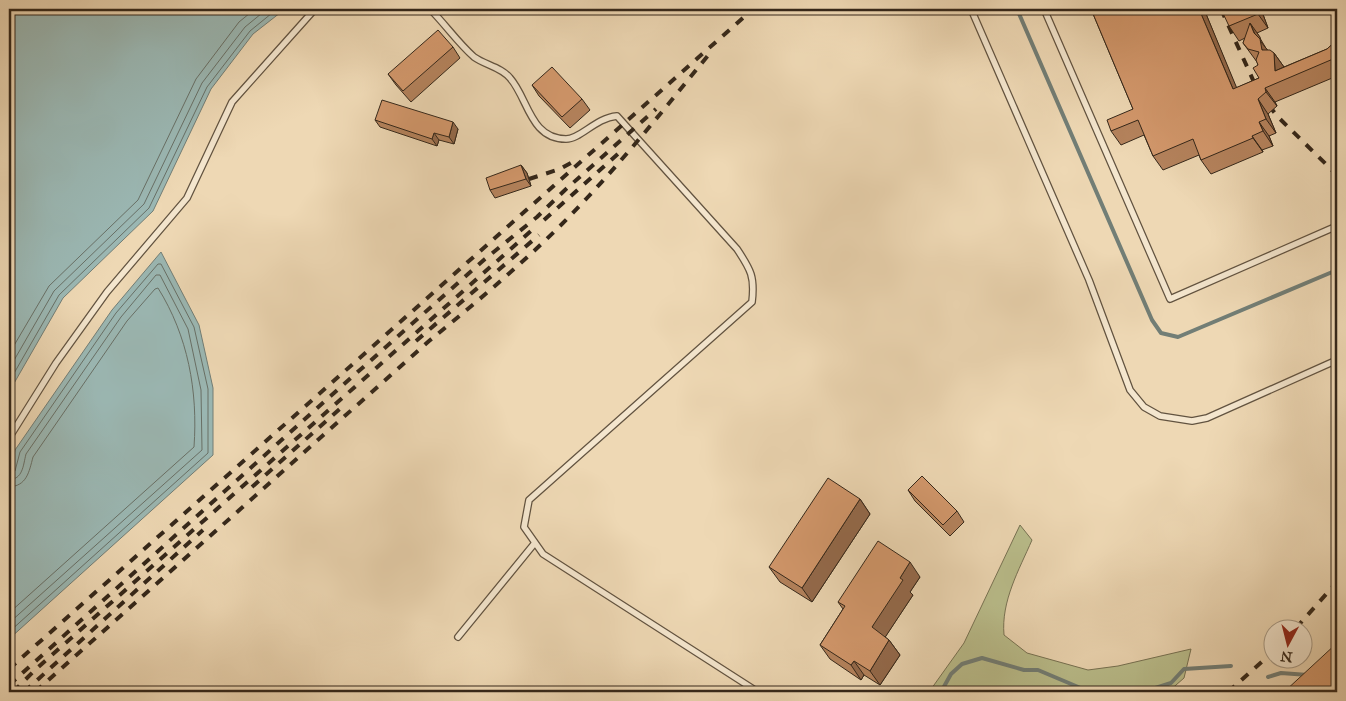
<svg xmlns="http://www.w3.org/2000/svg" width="1346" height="701" font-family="'IM FELL Great Primer',serif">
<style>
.green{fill:#babe8c;stroke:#777253}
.water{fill:#9bb8b4;stroke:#727e76}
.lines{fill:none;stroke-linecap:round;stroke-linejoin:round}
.shore{stroke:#687067;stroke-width:1}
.stream{stroke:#727e76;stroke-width:4}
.service-casing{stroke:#625340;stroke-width:8}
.service{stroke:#f4e6ce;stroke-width:5.5}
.rail{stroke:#34271a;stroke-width:4;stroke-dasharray:9 9;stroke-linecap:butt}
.wall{fill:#b5835d;stroke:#34271a}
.shaded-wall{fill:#946a4c;stroke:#34271a}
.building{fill:#d3986c;stroke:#34271a}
</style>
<rect width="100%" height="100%" fill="#eed8b4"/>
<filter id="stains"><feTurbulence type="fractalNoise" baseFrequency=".004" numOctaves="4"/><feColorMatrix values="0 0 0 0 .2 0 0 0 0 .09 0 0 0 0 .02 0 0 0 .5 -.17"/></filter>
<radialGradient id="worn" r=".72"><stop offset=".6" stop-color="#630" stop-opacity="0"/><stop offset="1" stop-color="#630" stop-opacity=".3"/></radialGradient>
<path class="green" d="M 1020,525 L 1032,540 C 1019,570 1001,601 1004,635 L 1027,653 L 1088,670 L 1118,666 L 1191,649 L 1184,678 L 1168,692 L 929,692 L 964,643 Z"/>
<g class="water">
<path d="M 9,9 L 285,9 L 253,34 L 211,89 L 153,211 L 63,298 L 9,392 Z"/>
<path d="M 161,252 L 199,325 L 213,388 L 213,455 L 9,639 L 9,479 L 15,450 L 112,310 Z"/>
</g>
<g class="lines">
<g class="shore">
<path d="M 9,354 L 49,286 L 138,200 L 196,79 L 239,22 L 255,9"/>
<path d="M 9,369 L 54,291 L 144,204 L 202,83 L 245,27 L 267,9"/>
<path d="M 9,382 L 59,295 L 149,208 L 207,87 L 250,31 L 277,9"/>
<path d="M 9,473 L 15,471 L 20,452 L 116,313 L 158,264 L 161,264 L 194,327 L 208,389 L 208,453 L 9,632"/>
<path d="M 9,480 C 23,479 23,466 26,454 L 121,317 L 156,275 L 160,275 L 188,329 L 201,390 L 202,450 L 9,623"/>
<path d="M 9,487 C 27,486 29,472 33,457 L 127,321 L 155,289 L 158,288 C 188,336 198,391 194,447 L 9,613"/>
</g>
<g class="stream">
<path d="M 1017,9 L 1152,320 L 1161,333 L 1178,337 L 1337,270"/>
<path d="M 1268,677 L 1281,673 L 1308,675"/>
<path d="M 941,692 L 951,674 L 962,664 L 982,658 L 1024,670 L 1038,670 L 1090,692"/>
<path d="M 1143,692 L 1171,683 L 1184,669 L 1231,666"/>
</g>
<defs>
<g id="service">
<path d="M 430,9 C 445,24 458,43 474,57 C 485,65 501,67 510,78 C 528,98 530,139 566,139 C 581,139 595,118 617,116 L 737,249 C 751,270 755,277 752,302 L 529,500 L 524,527 L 543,554 L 758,692"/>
<path d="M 971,9 L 1089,280 L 1130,390 L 1144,407 L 1160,416 L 1192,421 L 1207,418 L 1337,360"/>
<path d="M 1044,9 L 1170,299 L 1337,226"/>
<path d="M 9,438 L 56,363 L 107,292 L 187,198 L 232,102 L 315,9"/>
<path d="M 458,637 L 534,544"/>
</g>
</defs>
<use href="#service" class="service-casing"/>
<use href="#service" class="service"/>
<g class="rail">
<path d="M 1221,9 L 1258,91 L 1277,116 L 1337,175"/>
<path d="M 529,179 L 560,169 L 576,160"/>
<path d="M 544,220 L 619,153"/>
<path d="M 416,341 L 539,235"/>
<path d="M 252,487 L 343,406"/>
<path d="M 1296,628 L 1337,582"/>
<path d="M 9,669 L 753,9"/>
<path d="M 9,685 L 325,401 L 485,259 L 537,217 L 565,190 L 656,109"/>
<path d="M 13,692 L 35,670 L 531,231"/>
<path d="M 24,692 L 203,530"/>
<path d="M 35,692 L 429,341 C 484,296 539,250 587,198 C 630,152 670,102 710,53"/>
<path d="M 1228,692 L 1274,651"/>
</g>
</g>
<g class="wall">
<path d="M 1091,9 L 1204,9 L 1236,88 L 1259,78 L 1258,65 L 1257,62 L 1243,43 L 1245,38 L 1239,41 L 1229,26 L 1261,9 L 1268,28 L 1257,33 L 1267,50 L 1274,53 L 1284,67 L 1327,49 L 1337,40 L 1337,76 L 1275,102 L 1277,106 L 1268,114 L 1276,133 L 1269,136 L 1273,146 L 1262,150 L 1263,152 L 1211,174 L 1201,160 L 1199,155 L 1163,170 L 1153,156 L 1144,135 L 1121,145 L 1111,131 L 1133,109 Z"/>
<path d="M 453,47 L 460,58 L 411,102 L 396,85 L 388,74 Z"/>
<path d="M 532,85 L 582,99 L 590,110 L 570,128 L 539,96 Z"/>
<path d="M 375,120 L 458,129 L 454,144 L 439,140 L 437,146 L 380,127 Z"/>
<path d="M 521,165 L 527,173 L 531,186 L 495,198 L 490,190 Z"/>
<path d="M 908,490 L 957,511 L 964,522 L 950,536 L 915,501 Z"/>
<path d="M 860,499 L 870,514 L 812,602 L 780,582 L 769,567 Z"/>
<path d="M 920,577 L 910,592 L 913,595 L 885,637 L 889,640 L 900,655 L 880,685 L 864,675 L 861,680 L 830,659 L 820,645 L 843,609 L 838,602 Z"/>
</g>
<g class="shaded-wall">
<path d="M 1199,9 L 1204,9 L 1243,103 L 1233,89 Z"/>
<path d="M 1256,9 L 1261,9 L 1268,28 L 1258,14 Z"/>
<path d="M 1250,23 L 1260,37 L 1261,42 L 1270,53 L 1262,50 Z"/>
<path d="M 1274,53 L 1284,67 L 1275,71 Z"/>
<path d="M 1265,88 L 1275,102 L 1277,106 L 1266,92 Z"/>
<path d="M 1258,99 L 1268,114 L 1276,133 L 1266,119 Z"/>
<path d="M 453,122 L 458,129 L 454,144 L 449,137 Z"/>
<path d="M 1259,122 L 1269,136 L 1273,146 L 1263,131 Z"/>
<path d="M 434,133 L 439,140 L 437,146 L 432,139 Z"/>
<path d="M 1252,136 L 1262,150 L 1263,152 L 1253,138 Z"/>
<path d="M 521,165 L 527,173 L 531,186 L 526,179 Z"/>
<path d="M 860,499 L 870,514 L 812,602 L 802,588 Z"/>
<path d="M 910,562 L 920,577 L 910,592 L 913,595 L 882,642 L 872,627 L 900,578 Z"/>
<path d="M 889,640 L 900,655 L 880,685 L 870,671 Z"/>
<path d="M 854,661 L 864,675 L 861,680 L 851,665 Z"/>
</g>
<g class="building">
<path d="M 1091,9 L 1199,9 L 1233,89 L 1259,78 L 1253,68 L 1258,65 L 1256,60 L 1259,52 L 1248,49 L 1243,43 L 1250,23 L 1254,33 L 1260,39 L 1262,50 L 1270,50 L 1274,53 L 1275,71 L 1327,49 L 1337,40 L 1337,56 L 1333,59 L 1265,88 L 1266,92 L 1258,99 L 1266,119 L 1259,122 L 1263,131 L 1252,136 L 1253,138 L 1201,160 L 1193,139 L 1153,156 L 1138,120 L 1111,131 L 1107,120 L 1133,109 Z"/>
<path d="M 1221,9 L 1256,9 L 1258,14 L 1229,26 Z"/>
<path d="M 438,30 L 453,47 L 403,91 L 388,74 Z"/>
<path d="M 552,67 L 582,99 L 562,117 L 532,85 Z"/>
<path d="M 382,100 L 453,122 L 449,137 L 434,133 L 432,139 L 375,120 Z"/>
<path d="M 521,165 L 526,179 L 490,190 L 486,178 Z"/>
<path d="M 922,476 L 957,511 L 943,525 L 908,490 Z"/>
<path d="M 828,478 L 860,499 L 802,588 L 769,567 Z"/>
<path d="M 878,541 L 910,562 L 900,578 L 903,580 L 872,627 L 889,640 L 870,671 L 854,661 L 851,665 L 820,645 L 845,606 L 838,602 Z"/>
<path d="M 1337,643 L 1337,692 L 1284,692 Z"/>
</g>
<rect width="1346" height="701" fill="none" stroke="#eed8b4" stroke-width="30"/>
<rect x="10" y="10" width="1326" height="681" fill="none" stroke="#34271a" stroke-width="2.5"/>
<rect x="15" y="15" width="1316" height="671" fill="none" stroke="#34271a"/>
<g transform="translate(1288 644) rotate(187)"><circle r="24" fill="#f4e6ce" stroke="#a79a86"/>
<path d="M0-4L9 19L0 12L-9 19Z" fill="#8f2418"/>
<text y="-8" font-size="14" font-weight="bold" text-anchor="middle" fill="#34271a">N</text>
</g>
<rect width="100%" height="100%" filter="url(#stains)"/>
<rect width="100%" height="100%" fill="url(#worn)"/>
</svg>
